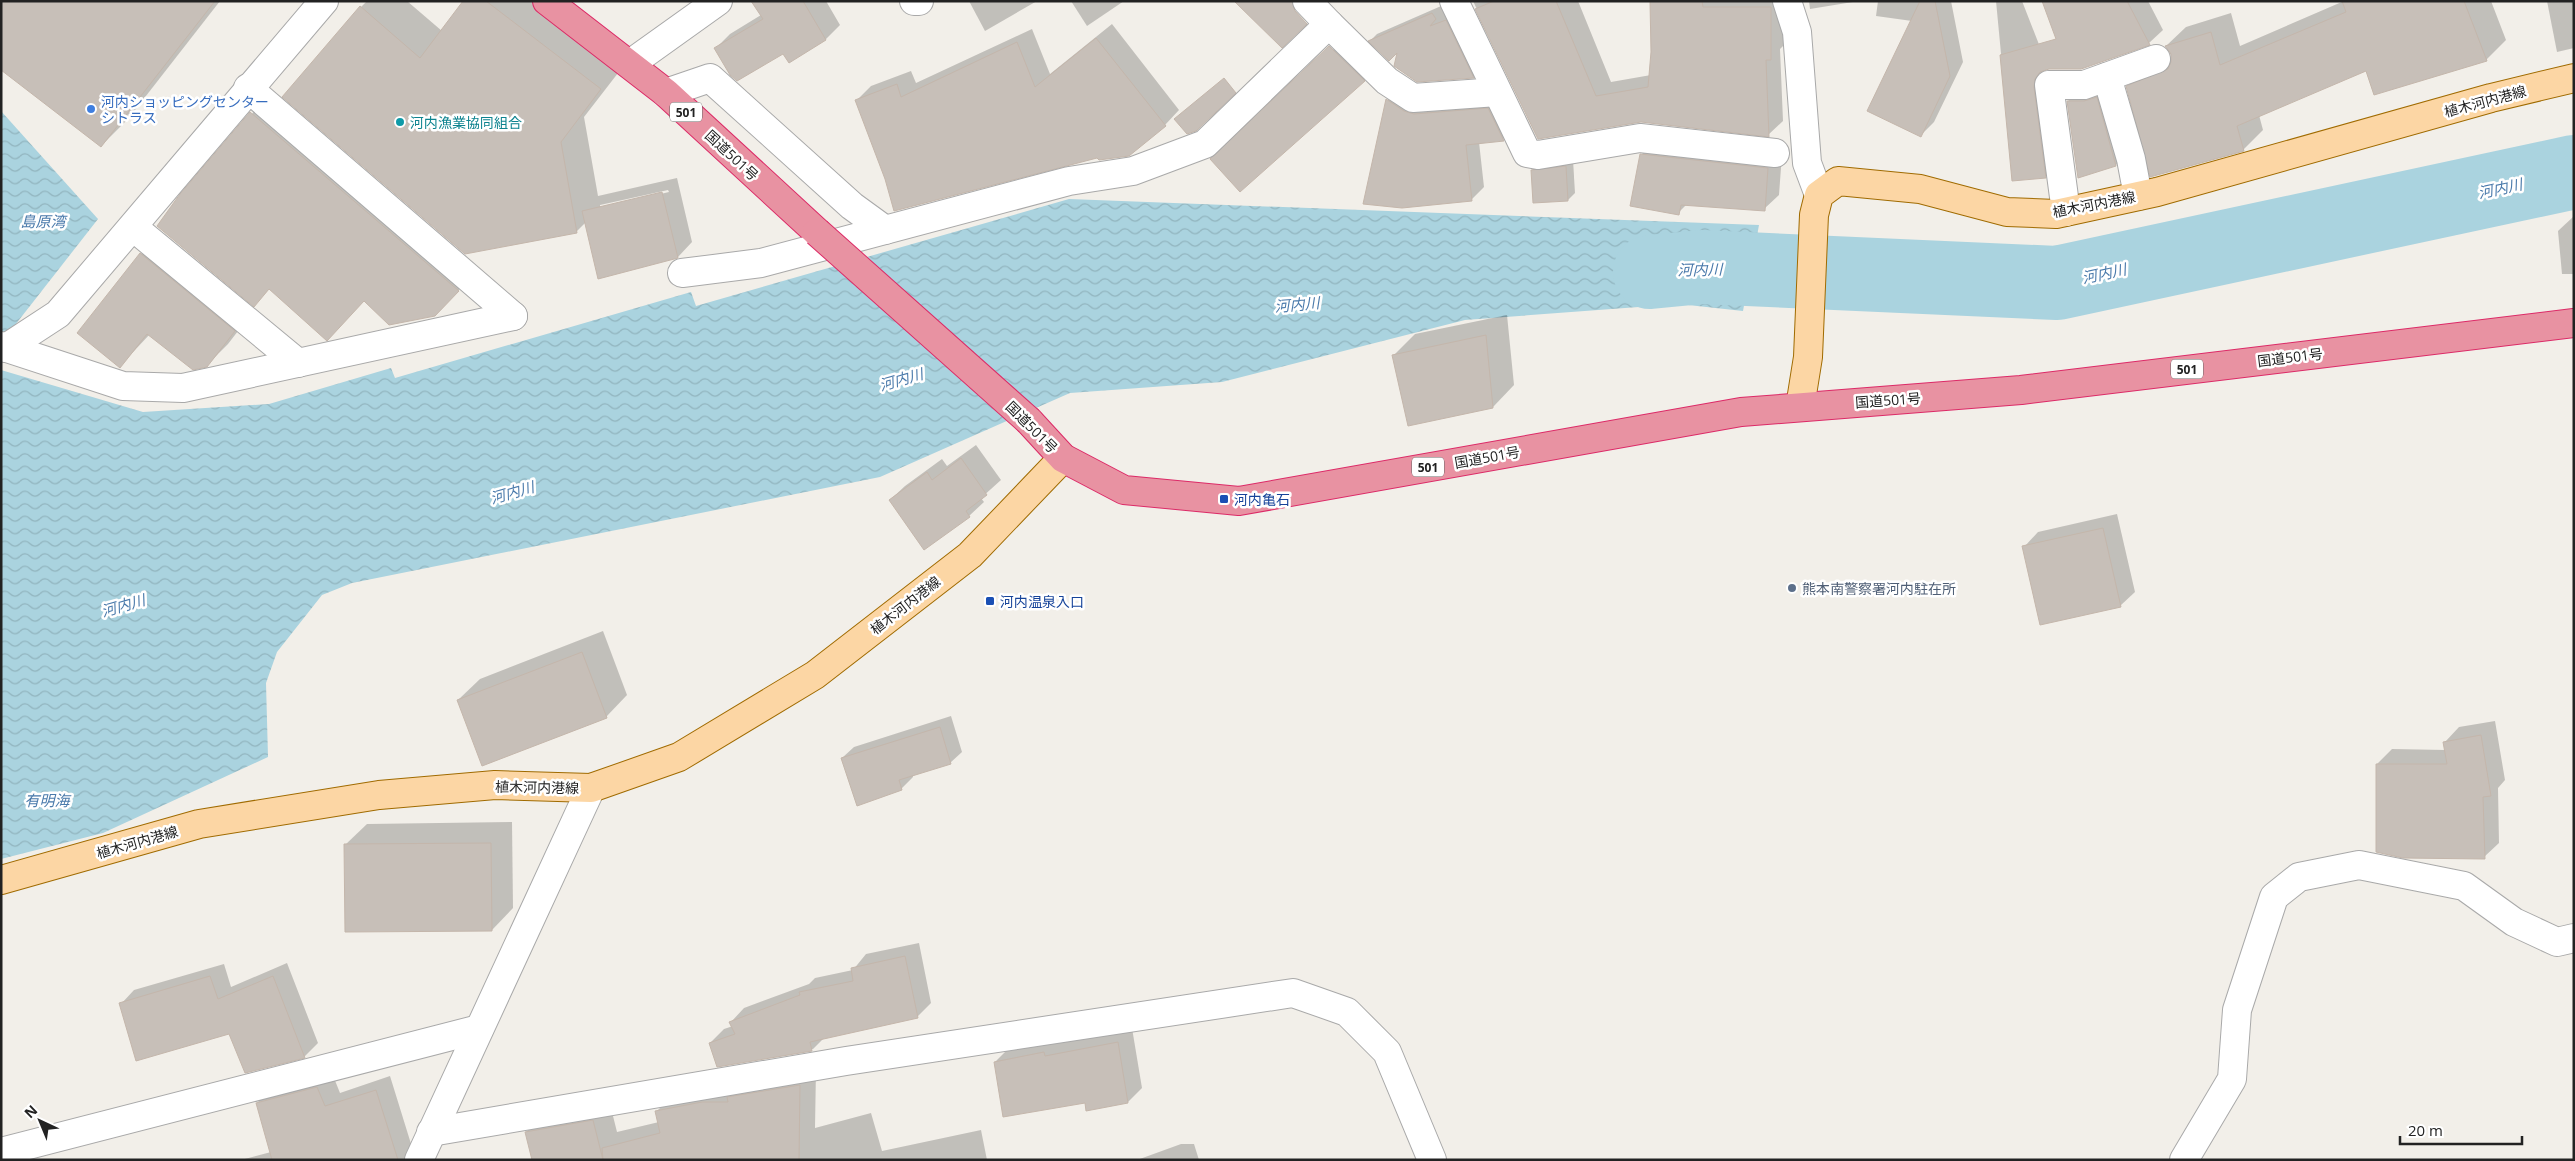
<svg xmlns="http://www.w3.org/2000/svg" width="2575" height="1161" font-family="'Open Sans','Noto Sans JP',sans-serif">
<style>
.water{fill:url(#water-waves)}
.shadow{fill:#0003;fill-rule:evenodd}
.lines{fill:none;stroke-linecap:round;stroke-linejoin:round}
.river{stroke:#aad3df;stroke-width:74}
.building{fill:#c7bfb8;stroke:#c4b6ab}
.minor-casing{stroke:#a9a9a9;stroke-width:30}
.major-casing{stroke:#a06b00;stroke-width:30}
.highway-casing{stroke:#dc2a67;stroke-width:30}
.minor{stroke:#fff;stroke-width:28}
.major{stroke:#fcd6a4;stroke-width:28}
.highway{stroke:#e892a2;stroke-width:28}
.highway-bridge-casing{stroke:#dc2a67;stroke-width:30;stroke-linecap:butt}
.highway-bridge{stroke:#e892a2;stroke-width:28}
.shop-dot{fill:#3f7fe0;stroke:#fff;stroke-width:2}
.culture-dot{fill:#0f9aa8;stroke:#fff;stroke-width:2}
.transit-dot{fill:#1a4fb4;stroke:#fff;stroke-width:2}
.service-dot{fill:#5c6f8a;stroke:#fff;stroke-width:2}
.labels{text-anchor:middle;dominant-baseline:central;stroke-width:5;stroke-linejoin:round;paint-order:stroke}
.shield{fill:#fff;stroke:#646464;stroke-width:1}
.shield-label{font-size:12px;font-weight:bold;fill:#222}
.shop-label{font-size:14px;fill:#366cbe;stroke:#fff;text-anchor:start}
.street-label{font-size:14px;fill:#222;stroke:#fff}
.culture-label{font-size:14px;fill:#0d838f;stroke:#fff;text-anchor:start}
.transit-label{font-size:14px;fill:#164399;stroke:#fff;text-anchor:start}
.service-label{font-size:14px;fill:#4e5e75;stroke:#fff;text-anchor:start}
.water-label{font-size:15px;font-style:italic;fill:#4a7aab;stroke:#fff}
</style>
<defs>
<pattern id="water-waves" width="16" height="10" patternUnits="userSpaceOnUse" patternTransform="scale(1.25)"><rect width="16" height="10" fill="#aad3df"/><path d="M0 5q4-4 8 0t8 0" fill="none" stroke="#92b5bf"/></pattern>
</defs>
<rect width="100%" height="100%" fill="#f2efe9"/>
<g class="water">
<path d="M 1,111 L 98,219 L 1,343 Z"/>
<path d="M 1069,199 L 1759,225 L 1743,311 L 1679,304 L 1465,320 L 1222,382 L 1070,393 L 880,477 L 352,583 L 322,595 L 277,652 L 266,683 L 268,757 L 103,833 L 1,859 L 1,370 L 143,412 L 269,404 L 391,368 L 395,378 L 691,292 L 696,306 Z"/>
</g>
<g class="shadow">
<path d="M 1,1 L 220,1 L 128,119 L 101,146 Z"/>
<path d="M 367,1 L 407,1 L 442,31 L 465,1 L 542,1 L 625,64 L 584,117 L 598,196 L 677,178 L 692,242 L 678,257 L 586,222 L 576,232 L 361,7 ZM 668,190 L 669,192 L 600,208 L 600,205 Z"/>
<path d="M 753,1 L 826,1 L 840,25 L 826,39 L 789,61 L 784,52 L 716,48 L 730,34 L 761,15 Z"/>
<path d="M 969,1 L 1037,1 L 985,31 Z"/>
<path d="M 1071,1 L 1124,1 L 1087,26 Z"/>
<path d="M 1473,1 L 1578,1 L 1611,82 L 1651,75 L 1653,52 L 1651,1 L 1785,1 L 1785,44 L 1780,49 L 1783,121 L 1768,135 L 1641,121 L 1538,138 Z"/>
<path d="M 1809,1 L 1859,1 L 1810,9 Z"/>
<path d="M 1878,1 L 1951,1 L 1963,62 L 1934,122 L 1921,135 L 1912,21 L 1876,16 Z"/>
<path d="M 1996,1 L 2022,1 L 2047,65 L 2045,74 L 2057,164 L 2045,176 L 2013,180 Z"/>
<path d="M 2052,1 L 2148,1 L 2163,30 L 2149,43 L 2081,68 Z"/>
<path d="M 2344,1 L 2491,1 L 2506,40 L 2486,60 L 2367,70 L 2259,115 L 2263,130 L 2243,150 L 2127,87 L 2147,67 L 2172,57 L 2166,46 L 2186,27 L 2231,13 L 2240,46 Z"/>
<path d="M 2547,1 L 2574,1 L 2574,48 L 2557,52 Z"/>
<path d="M 1448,3 L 1480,70 L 1473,77 L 1370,41 L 1377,34 Z"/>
<path d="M 1112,24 L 1179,110 L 1165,125 L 1098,157 L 886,178 L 856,101 L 871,86 L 911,71 L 916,83 L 1032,29 L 1050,74 Z"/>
<path d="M 1353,41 L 1379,66 L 1364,80 L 1321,55 Z"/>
<path d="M 2083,86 L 2100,86 L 2130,150 L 2116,165 L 2079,176 L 2068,101 Z"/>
<path d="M 1400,87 L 1501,96 L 1516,127 L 1503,139 L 1479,142 L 1484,187 L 1471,200 L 1365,203 L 1388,100 Z"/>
<path d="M 265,99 L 472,276 L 435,315 L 365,300 L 270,288 L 254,305 L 181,195 Z"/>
<path d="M 1656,140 L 1782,154 L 1779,195 L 1764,209 L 1687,204 L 1678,213 L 1642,154 Z"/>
<path d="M 1573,160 L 1575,193 L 1568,200 L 1532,170 L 1539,163 Z"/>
<path d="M 2574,216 L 2574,274 L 2562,274 L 2558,231 Z"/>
<path d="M 162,232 L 255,309 L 228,344 L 206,366 L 150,334 L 120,366 L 141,254 Z"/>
<path d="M 1507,315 L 1514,385 L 1493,407 L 1394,355 L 1415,334 Z"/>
<path d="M 976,445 L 1001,480 L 981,498 L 984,502 L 969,516 L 890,500 L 905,486 L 942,459 L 947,466 Z"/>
<path d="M 2117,514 L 2135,592 L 2120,606 L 2024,547 L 2038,532 Z"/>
<path d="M 603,631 L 627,695 L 606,717 L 458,700 L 480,679 Z"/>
<path d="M 951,716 L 962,752 L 950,763 L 913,775 L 913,777 L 902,788 L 857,804 L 842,758 L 854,747 Z"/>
<path d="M 2495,721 L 2505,780 L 2498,788 L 2499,843 L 2484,857 L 2377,764 L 2392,749 L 2446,750 L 2445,742 L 2459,727 Z"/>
<path d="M 512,822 L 513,908 L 492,930 L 345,845 L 367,824 Z"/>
<path d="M 919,943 L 931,1003 L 917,1017 L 824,1038 L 813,1049 L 718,1066 L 710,1043 L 724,1029 L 733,1026 L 731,1022 L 744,1008 L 809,984 L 815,978 L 853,970 L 866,954 Z"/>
<path d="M 287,963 L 318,1043 L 305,1056 L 246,1072 L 229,1032 L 121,1004 L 134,990 L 224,964 L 231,987 Z"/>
<path d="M 1132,1028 L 1142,1088 L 1128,1102 L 1086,1102 L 995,1062 L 1010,1047 Z"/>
<path d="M 816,1069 L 815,1128 L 871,1113 L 882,1151 L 981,1130 L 987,1160 L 533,1160 L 526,1132 L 543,1115 L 610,1104 L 617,1132 L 659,1122 L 656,1112 L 673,1095 Z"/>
<path d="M 332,1073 L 340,1093 L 390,1076 L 416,1160 L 241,1160 L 271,1152 L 257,1103 L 272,1088 Z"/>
<path d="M 1181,1144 L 1194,1144 L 1199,1160 L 1137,1160 Z"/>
</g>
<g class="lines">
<path class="river" d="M 1650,272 L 1702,267 L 2057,283 L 2574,172"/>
</g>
<g class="building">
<path d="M 1,1 L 215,1 L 101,147 L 1,70 Z"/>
<path d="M 463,1 L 486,1 L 601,89 L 561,142 L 577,233 L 465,254 L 282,97 L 360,6 L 420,58 Z"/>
<path d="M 751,1 L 803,1 L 826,40 L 789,63 L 783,54 L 737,81 L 730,75 L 714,48 L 763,19 Z"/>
<path d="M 1234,1 L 1292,1 L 1295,11 L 1307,24 L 1282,48 Z"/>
<path d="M 1494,1 L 1556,1 L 1596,96 L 1648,87 L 1651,52 L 1650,1 L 1702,1 L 1703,7 L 1771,7 L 1771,60 L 1766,60 L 1769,137 L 1641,122 L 1538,139 L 1475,9 Z"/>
<path d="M 1920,1 L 1935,1 L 1950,76 L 1921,137 L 1867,111 Z"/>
<path d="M 2042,1 L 2127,1 L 2150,45 L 2081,69 L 2049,69 L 2040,72 L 2035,79 L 2034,87 L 2046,178 L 2012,181 L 2000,55 L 2056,39 Z"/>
<path d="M 2342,1 L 2464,1 L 2487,61 L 2374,95 L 2366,71 L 2237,126 L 2244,151 L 2150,177 L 2126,86 L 2168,69 L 2171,62 L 2171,54 L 2165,46 L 2211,32 L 2220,65 L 2346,12 Z"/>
<path d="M 1432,13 L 1436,19 L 1430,26 L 1446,20 L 1474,78 L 1417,82 L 1394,66 L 1397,53 L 1389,61 L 1368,41 Z"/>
<path d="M 1096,38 L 1166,126 L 1129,156 L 1099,160 L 1097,158 L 894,211 L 885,179 L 855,100 L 897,84 L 901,97 L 1017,42 L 1035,87 Z"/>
<path d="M 1329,46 L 1365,81 L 1240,192 L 1210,159 Z"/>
<path d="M 1224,78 L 1236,93 L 1196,131 L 1187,134 L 1174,119 Z"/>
<path d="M 2097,97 L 2116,166 L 2078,178 L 2067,101 L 2084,101 Z"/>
<path d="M 1386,99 L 1404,111 L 1414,114 L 1488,108 L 1504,141 L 1466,145 L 1472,201 L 1402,208 L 1363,204 Z"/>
<path d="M 250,112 L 459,291 L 435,316 L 389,325 L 364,301 L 327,341 L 269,289 L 254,307 L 157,226 L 180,194 Z"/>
<path d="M 1640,154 L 1768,168 L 1765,211 L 1681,205 L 1679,215 L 1630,206 Z"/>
<path d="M 1566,166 L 1568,201 L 1533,203 L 1531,170 Z"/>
<path d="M 662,192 L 678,258 L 598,279 L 582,211 Z"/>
<path d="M 140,253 L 235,331 L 207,367 L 193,370 L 147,334 L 120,368 L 77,333 Z"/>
<path d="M 1486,335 L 1493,408 L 1408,426 L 1392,355 Z"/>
<path d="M 961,458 L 987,495 L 966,511 L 970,517 L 924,550 L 889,500 L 927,472 L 932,480 Z"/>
<path d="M 2103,528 L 2121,607 L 2040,625 L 2022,546 Z"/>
<path d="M 582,652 L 607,718 L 482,766 L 457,700 Z"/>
<path d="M 940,727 L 951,764 L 899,780 L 902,790 L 857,806 L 841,758 Z"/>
<path d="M 2481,735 L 2491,796 L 2483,797 L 2485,859 L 2403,858 L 2376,852 L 2376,764 L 2447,764 L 2443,742 Z"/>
<path d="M 491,843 L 492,931 L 345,932 L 344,844 Z"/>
<path d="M 905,956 L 918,1018 L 810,1042 L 812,1051 L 717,1067 L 709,1043 L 735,1034 L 729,1022 L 800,995 L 799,992 L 853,981 L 851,968 Z"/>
<path d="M 210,976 L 218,999 L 273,976 L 305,1058 L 245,1073 L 229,1034 L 136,1061 L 119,1003 Z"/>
<path d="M 1118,1042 L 1128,1103 L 1086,1111 L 1085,1103 L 1003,1117 L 994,1062 L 1044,1052 L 1045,1056 Z"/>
<path d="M 800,1085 L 799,1160 L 603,1160 L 602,1148 L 660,1133 L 655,1111 L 702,1102 L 728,1102 L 727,1097 Z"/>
<path d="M 317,1087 L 325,1106 L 376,1090 L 398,1160 L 272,1160 L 256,1103 Z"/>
<path d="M 593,1120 L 603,1160 L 532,1160 L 525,1132 Z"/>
</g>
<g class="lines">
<defs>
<g id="minor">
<path d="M 914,1 L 919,1"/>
<path d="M 1454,1 L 1527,153 L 1538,155 L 1640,138 L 1775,153"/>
<path d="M 1787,1 L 1797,32 L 1807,163 L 1819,195"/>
<path d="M 1329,24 L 1387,81 L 1413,98 L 1497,92"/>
<path d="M 630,64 L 718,1"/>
<path d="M 2107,77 L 2131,159 L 2138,196"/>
<path d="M 248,88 L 513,316"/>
<path d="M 666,93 L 710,78 L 852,206 L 885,230"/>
<path d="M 2066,212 L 2049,85 L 2084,85 L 2156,59"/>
<path d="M 133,227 L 298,363"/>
<path d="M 682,273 L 761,263 L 1069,181 L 1133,171 L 1205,144 L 1329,24 L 1307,1"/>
<path d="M 1,346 L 123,386 L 183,388 L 513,316"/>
<path d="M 6,348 L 58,314 L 324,1"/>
<path d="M 431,1132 L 846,1061 L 1293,993 L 1347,1012 L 1387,1052 L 1432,1160"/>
<path d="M 1,1152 L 479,1029"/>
<path d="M 419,1160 L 591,788"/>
<path d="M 2184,1160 L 2232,1079 L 2237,1010 L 2274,897 L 2299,877 L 2359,865 L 2464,886 L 2514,922 L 2557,942 L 2574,938"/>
</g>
<g id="major">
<path d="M 1800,407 L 1808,357 L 1814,215 L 1819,195 L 1838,181 L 1920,189 L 2007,212 L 2056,214 L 2157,192 L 2491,98 L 2574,78"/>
<path d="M 1,880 L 199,824 L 379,795 L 495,785 L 591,788 L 679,757 L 815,675 L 970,555 L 1063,458"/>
</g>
<g id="highway">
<path d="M 547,1 L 666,93 L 817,232"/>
<path d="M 1029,421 L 1063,458 L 1124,490 L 1239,501 L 1741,412 L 2021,390 L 2574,323"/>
</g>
</defs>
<use href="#minor" class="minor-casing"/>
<use href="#major" class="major-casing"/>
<use href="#highway" class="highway-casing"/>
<use href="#minor" class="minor"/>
<use href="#major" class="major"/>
<use href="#highway" class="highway"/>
<defs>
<path id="highway-bridge" d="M 817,232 L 1029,421"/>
</defs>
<use href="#highway-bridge" class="highway-bridge-casing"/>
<use href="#highway-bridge" class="highway-bridge"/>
</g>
<circle class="shop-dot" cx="91" cy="109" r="5"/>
<circle class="culture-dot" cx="400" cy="122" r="5"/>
<g class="transit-dot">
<rect x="1219" y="494" width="10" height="10" rx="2.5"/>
<rect x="985" y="596" width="10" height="10" rx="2.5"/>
</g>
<circle class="service-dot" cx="1792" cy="588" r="5"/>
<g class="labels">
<g class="shield">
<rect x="670" y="102.5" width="32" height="19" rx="4"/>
<rect x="2171" y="359.5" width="32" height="19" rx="4"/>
<rect x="1412" y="457.5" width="32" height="19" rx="4"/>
</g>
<g class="shield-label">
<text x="686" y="112">501</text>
<text x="2187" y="369">501</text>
<text x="1428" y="467">501</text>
</g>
<g class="shop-label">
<text x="101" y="101">河内ショッピングセンター<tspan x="101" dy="16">シトラス</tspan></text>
</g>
<g class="street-label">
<text transform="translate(2485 101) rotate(-15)">植木河内港線</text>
<text transform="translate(732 155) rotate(43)">国道501号</text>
<text transform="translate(2094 204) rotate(-11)">植木河内港線</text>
<text transform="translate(2290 357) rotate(-7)">国道501号</text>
<text transform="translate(1888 400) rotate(-4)">国道501号</text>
<text transform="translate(1032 427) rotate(45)">国道501号</text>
<text transform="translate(1487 457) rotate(-10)">国道501号</text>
<text transform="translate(905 605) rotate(-38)">植木河内港線</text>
<text transform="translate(537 787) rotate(1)">植木河内港線</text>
<text transform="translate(137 842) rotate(-16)">植木河内港線</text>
</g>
<g class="culture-label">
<text x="410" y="122">河内漁業協同組合</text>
</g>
<g class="transit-label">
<text x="1234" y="499">河内亀石</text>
<text x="1000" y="601">河内温泉入口</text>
</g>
<g class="service-label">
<text x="1802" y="588">熊本南警察署河内駐在所</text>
</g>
<g class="water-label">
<text transform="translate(2500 188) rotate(-12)">河内川</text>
<text x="43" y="221">島原湾</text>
<text transform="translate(1700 269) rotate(-1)">河内川</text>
<text transform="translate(2104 273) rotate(-12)">河内川</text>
<text transform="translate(1297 304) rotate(-5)">河内川</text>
<text transform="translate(901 379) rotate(-16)">河内川</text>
<text transform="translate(512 492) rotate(-16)">河内川</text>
<text transform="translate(123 605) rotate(-16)">河内川</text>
<text x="47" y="800">有明海</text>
</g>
</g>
<rect width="2575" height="1161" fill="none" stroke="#222222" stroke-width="5"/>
<g transform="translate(40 1121) rotate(316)" stroke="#ffffff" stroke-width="4" paint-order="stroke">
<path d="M0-4L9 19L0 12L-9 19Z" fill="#222222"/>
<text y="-8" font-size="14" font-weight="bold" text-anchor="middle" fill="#222222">N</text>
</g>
<path d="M2400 1136v8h122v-8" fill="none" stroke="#222222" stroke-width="2.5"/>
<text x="2408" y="1136" font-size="15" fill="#222222" stroke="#ffffff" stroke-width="4" paint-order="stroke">20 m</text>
</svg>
